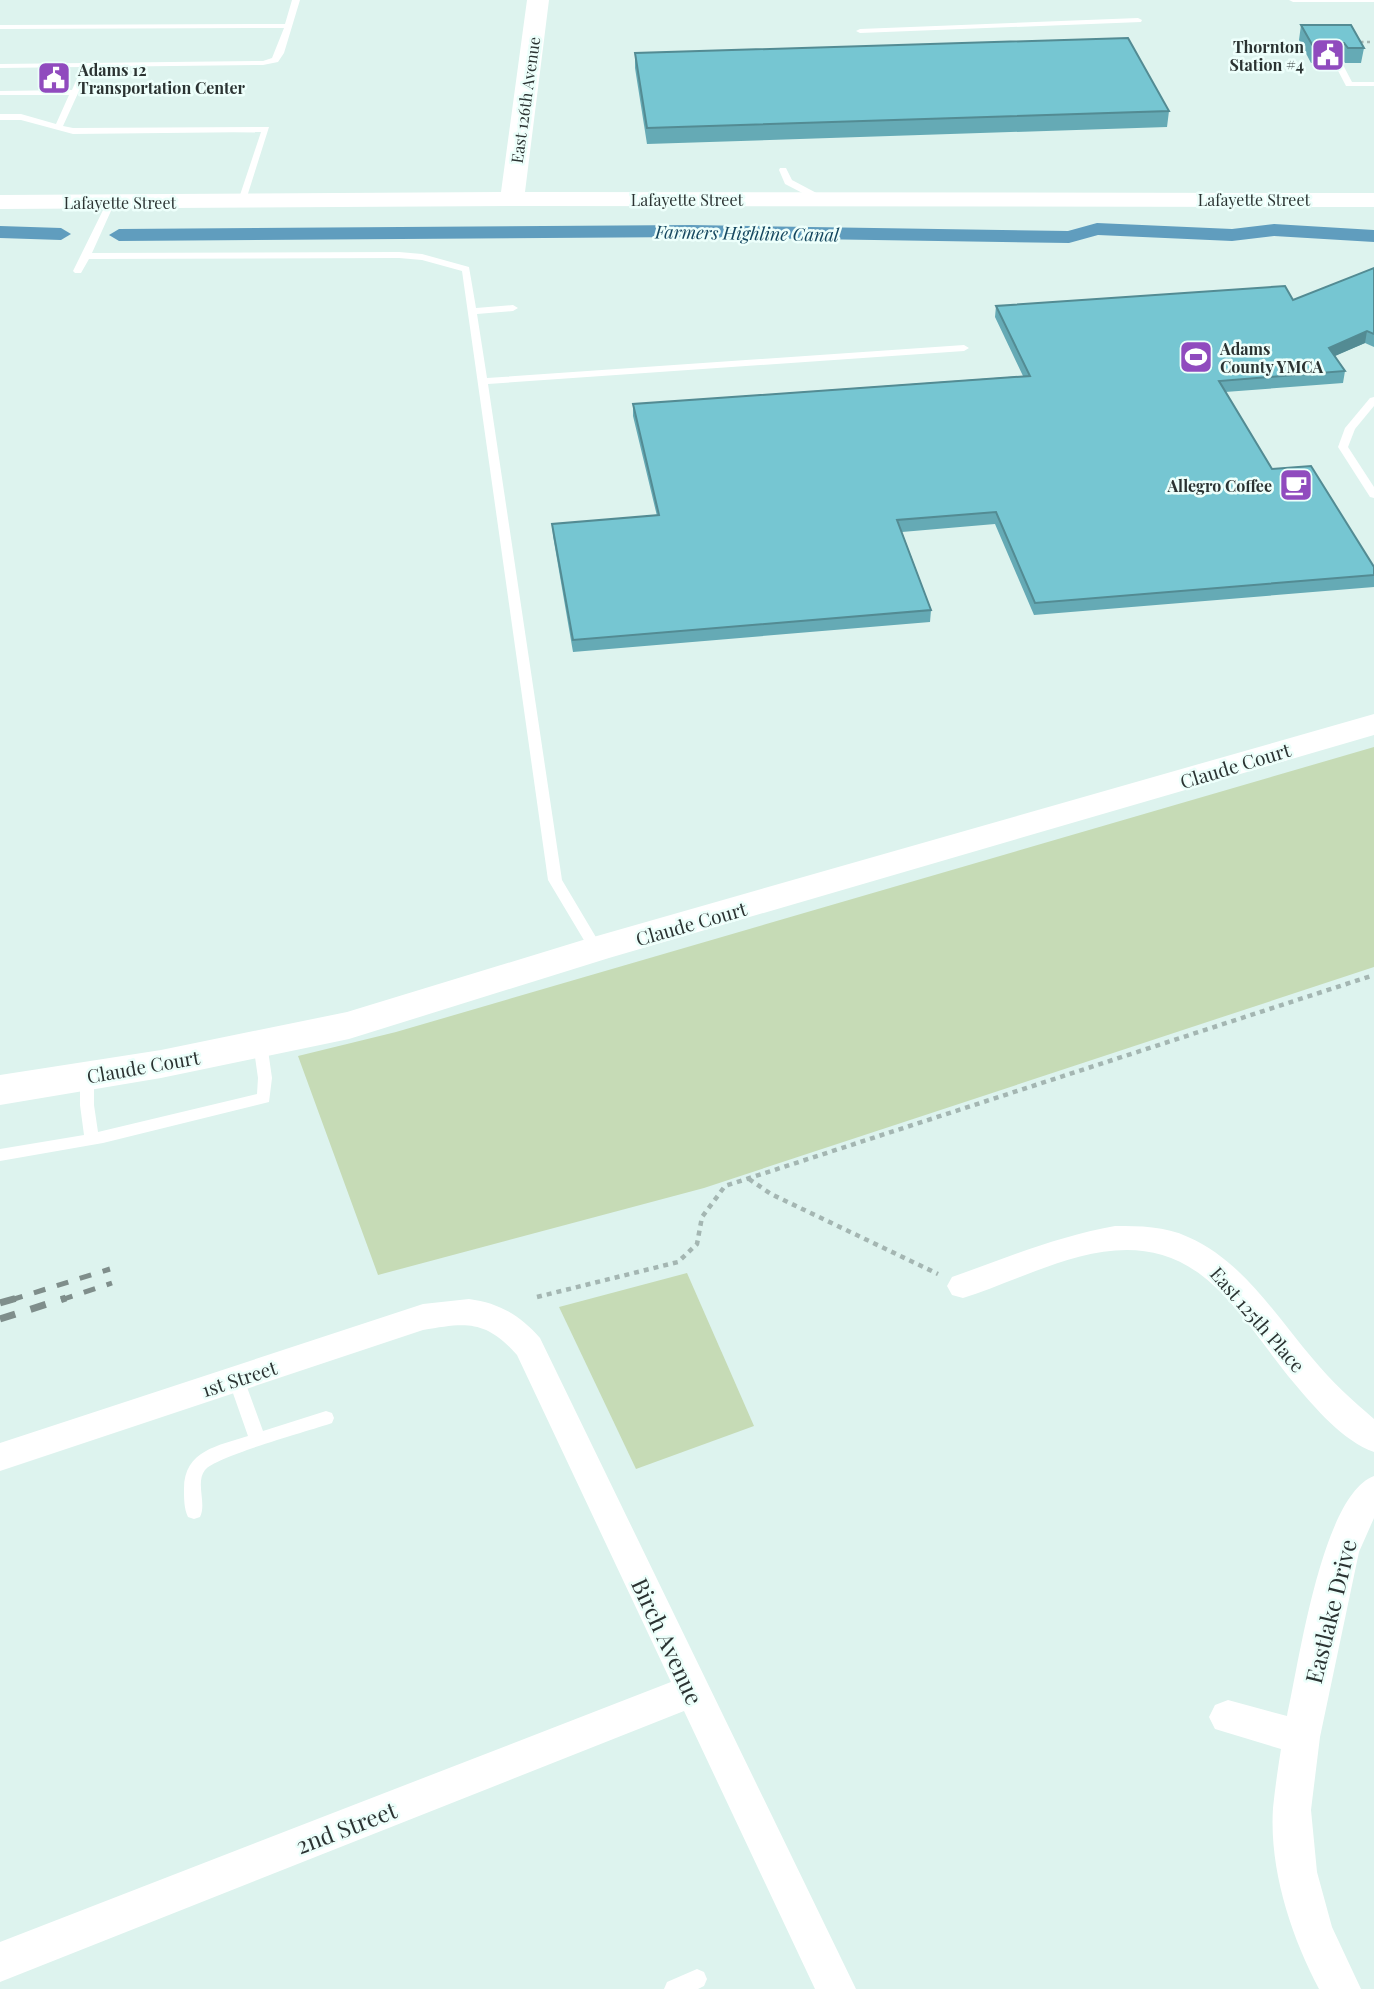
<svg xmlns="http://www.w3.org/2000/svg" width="1374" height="1989" font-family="'Playfair Display',serif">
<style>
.green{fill:#c6dbb6}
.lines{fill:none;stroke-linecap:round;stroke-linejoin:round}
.canal{fill:#609dbe;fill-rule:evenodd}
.path-far1{stroke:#a4b6b2;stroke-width:2.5;stroke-dasharray:3.5 3.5;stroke-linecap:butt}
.path{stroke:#a4b6b2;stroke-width:4.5;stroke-dasharray:5 5;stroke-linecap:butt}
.lane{fill:#fff;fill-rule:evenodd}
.street{fill:#fff;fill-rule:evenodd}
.secondary{fill:#fff;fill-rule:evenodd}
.rail-far1{stroke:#7f8e8b;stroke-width:5;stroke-dasharray:12 12;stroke-linecap:butt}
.rail{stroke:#7f8e8b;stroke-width:7;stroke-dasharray:16 16;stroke-linecap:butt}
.wall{fill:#65aab5}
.shaded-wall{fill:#538b93}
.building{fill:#76c6d2;stroke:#538b93;stroke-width:2}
.labels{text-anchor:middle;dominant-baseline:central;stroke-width:5;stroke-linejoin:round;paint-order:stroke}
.far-poi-label{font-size:16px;font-weight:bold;fill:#2b3332;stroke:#edfffb;text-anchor:end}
.far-street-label{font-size:16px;fill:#2b3332;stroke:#edfffb}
.far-water-label{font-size:18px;font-style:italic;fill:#15475f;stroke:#edfffb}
.street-label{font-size:19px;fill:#2b3332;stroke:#edfffb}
.near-street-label{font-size:23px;fill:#2b3332;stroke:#edfffb}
</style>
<rect width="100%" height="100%" fill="#ddf3ee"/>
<g class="green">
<path d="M 1374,747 L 1374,967 L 704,1188 L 378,1275 L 298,1056 L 396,1032 Z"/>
<path d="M 687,1273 L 754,1426 L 636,1469 L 559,1307 Z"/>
</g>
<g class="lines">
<g class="canal">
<path d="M 1097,223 L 1232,229 L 1274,224 L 1374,230 L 1374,242 L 1274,236 L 1232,241 L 1098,235 L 1069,243 L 691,237 L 119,241 L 109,235 L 119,229 L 691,225 L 1068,231 Z"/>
<path d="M 0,226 L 61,228 L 71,234 L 61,240 L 0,238 Z"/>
</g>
<path class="path-far1" d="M 1360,42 L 1370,42"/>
<g class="path">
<path d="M 749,1179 L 771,1194 L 938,1274"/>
<path d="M 537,1297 L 678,1262 L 697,1244 L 702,1217 L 725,1186 L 1374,975"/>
</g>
<g class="lane">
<path d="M 292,0 L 300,0 L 284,53 L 278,62 L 263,65 L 90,67 L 63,126 L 73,128 L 269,127 L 245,203 L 238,201 L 261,132 L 73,134 L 21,120 L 0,120 L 0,114 L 21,114 L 56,124 L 69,95 L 0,95 L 0,91 L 72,90 L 82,67 L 0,68 L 0,64 L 263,61 L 272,58 L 284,28 L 0,29 L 0,25 L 285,24 Z"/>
<path d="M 1289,0 L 1374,0 L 1374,2 L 1293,2 Z"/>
<path d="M 1138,18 L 1142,20 L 1141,22 L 860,33 L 856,31 L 860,29 Z"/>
<path d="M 1335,61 L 1341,61 L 1352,82 L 1374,82 L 1374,86 L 1346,86 L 1334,63 Z"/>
<path d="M 780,168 L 786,168 L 792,180 L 824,197 L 824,201 L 818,201 L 785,184 L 779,170 Z"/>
<path d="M 111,199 L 115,202 L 92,253 L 399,252 L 422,254 L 469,267 L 476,308 L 513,305 L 518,308 L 513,311 L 477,314 L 487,378 L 964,345 L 969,348 L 964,351 L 488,384 L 562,880 L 603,949 L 601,952 L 591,952 L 548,880 L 462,271 L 422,260 L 399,258 L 89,259 L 81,273 L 75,273 L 73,271 L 107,202 Z"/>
<path d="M 1374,397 L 1374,406 L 1355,429 L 1348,447 L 1374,487 L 1374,498 L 1370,497 L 1338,447 L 1345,428 L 1370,398 Z"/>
<path d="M 260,1038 L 267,1043 L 272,1078 L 269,1102 L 103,1143 L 0,1161 L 0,1149 L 84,1135 L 80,1105 L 80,1076 L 82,1072 L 92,1072 L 94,1076 L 94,1105 L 98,1132 L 257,1094 L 258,1078 L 253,1043 Z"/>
<path d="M 236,1372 L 242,1374 L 244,1379 L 263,1431 L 326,1411 L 332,1413 L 334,1418 L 332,1423 C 309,1431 216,1456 205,1470 C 195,1483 207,1503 200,1517 L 194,1519 L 188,1517 C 184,1509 184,1498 184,1489 C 184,1450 218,1446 248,1436 L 228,1379 L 230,1374 Z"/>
<path d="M 697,1969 L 704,1972 L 707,1979 L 704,1986 L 698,1989 L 664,1989 L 667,1982 Z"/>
</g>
<g class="street">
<path d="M 1115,1226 C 1140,1226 1165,1226 1188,1237 C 1243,1261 1275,1315 1313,1359 C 1331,1381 1352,1400 1374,1419 L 1374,1452 C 1343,1441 1315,1408 1294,1383 C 1267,1351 1244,1313 1212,1284 C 1134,1213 1047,1271 963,1298 L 952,1295 L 947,1286 L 952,1277 C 1006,1258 1058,1236 1115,1226 Z"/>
<path d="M 469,1299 C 499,1303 520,1315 540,1338 L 856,1989 L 815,1989 L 684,1711 L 0,1982 L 0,1942 L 671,1682 L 517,1355 C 486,1320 467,1322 423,1330 L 0,1471 L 0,1443 L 423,1304 Z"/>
<path d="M 1374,1476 L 1374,1518 L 1359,1552 L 1320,1737 L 1311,1810 L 1317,1872 L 1332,1927 L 1361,1989 L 1319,1989 C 1291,1936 1269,1869 1273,1808 C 1275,1788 1278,1768 1281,1749 L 1215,1729 L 1209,1717 L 1215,1705 L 1228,1700 L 1287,1716 C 1299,1663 1322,1495 1374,1476 Z"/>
</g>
<g class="secondary">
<path d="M 527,0 L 549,0 L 525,192 L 1374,193 L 1374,207 L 512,206 L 0,209 L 0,195 L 501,192 Z"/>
<path d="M 1374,714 L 1374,735 L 609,958 L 349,1039 L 161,1078 L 0,1105 L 0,1075 L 161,1050 L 347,1012 L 583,940 Z"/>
</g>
<g class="rail-far1">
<path d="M 11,1300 L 110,1269"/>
<path d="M 61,1300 L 112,1283"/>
</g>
<g class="rail">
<path d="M 0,1303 L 17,1298"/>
<path d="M 0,1319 L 66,1298"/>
</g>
</g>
<g class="wall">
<path d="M 1301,25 L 1364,48 L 1361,63 L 1345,63 L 1341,58 L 1335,58 L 1332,63 L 1311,63 L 1299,40 Z"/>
<path d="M 635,53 L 1169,111 L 1167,127 L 647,144 L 635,68 Z"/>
<path d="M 1374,268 L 1374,347 L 1365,343 L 1334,356 L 1345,371 L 1343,383 L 1225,392 L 1272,469 L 1374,567 L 1374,587 L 1034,615 L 995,524 L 902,532 L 931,610 L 930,622 L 573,652 L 553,536 L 552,524 L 657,516 L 633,416 L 633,404 L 1023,376 L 995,317 L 996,306 L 1293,300 Z"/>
</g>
<g class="shaded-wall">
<path d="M 1338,43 L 1335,58 L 1332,63 L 1335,48 Z"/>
<path d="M 1367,331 L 1365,343 L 1326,360 L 1329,348 Z"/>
</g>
<g class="building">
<path d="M 1301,25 L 1351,25 L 1364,48 L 1348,48 L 1344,43 L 1338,43 L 1335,48 L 1314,48 Z"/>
<path d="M 1128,38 L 1169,111 L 647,128 L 635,53 Z"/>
<path d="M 1374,268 L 1374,334 L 1367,331 L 1329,348 L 1345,371 L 1219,381 L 1272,469 L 1311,466 L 1374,567 L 1374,575 L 1035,603 L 996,512 L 897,520 L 931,610 L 573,640 L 552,524 L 659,515 L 633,404 L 1030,376 L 996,306 L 1285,286 L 1293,300 Z"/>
</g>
<defs>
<symbol id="civic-square" viewBox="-11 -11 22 22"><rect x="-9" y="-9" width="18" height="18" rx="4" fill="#904bbe" stroke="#edfffb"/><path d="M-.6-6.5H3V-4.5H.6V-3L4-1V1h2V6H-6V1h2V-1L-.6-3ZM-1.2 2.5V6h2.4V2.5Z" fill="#fff"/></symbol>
<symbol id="stadium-square" viewBox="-11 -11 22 22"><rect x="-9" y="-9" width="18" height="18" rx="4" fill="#904bbe" stroke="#edfffb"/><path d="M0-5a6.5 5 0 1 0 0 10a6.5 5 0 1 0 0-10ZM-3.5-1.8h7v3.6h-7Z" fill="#fff"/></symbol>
<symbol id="cafe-square" viewBox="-11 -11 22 22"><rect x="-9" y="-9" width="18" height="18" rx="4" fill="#904bbe" stroke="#edfffb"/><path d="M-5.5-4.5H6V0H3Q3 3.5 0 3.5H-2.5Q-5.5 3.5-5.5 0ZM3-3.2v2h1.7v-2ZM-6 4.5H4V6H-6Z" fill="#fff"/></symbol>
</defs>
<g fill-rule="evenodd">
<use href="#civic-square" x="1309" y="36" width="38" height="38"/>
<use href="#civic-square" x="35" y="59" width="38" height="38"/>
<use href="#stadium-square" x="1177" y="338" width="38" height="38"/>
<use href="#cafe-square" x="1277" y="466" width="38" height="38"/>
</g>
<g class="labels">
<g class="far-poi-label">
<text x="1304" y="46">Thornton<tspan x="1304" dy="18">Station #4</tspan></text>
<text x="78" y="69" text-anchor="start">Adams 12<tspan x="78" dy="18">Transportation Center</tspan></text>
<text x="1220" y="348" text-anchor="start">Adams<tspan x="1220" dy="18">County YMCA</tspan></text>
<text x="1272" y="485">Allegro Coffee</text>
</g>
<g class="far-street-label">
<text transform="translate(525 100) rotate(-82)">East 126th Avenue</text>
<text x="687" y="199">Lafayette Street</text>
<text x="1254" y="199">Lafayette Street</text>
<text x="120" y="202">Lafayette Street</text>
</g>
<g class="far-water-label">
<text transform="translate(747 233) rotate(1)">Farmers Highline Canal</text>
</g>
<g class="street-label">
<text transform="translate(1235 765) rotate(-17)">Claude Court</text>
<text transform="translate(691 923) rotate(-16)">Claude Court</text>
<text transform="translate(143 1066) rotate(-10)">Claude Court</text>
<text transform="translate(1258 1319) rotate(49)">East 125th Place</text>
<text transform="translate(239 1378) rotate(-18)">1st Street</text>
</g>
<g class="near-street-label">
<text transform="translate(1330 1611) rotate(-76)">Eastlake Drive</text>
<text transform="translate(668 1641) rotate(65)">Birch Avenue</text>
<text transform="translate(346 1827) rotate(-21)">2nd Street</text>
</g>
</g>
</svg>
